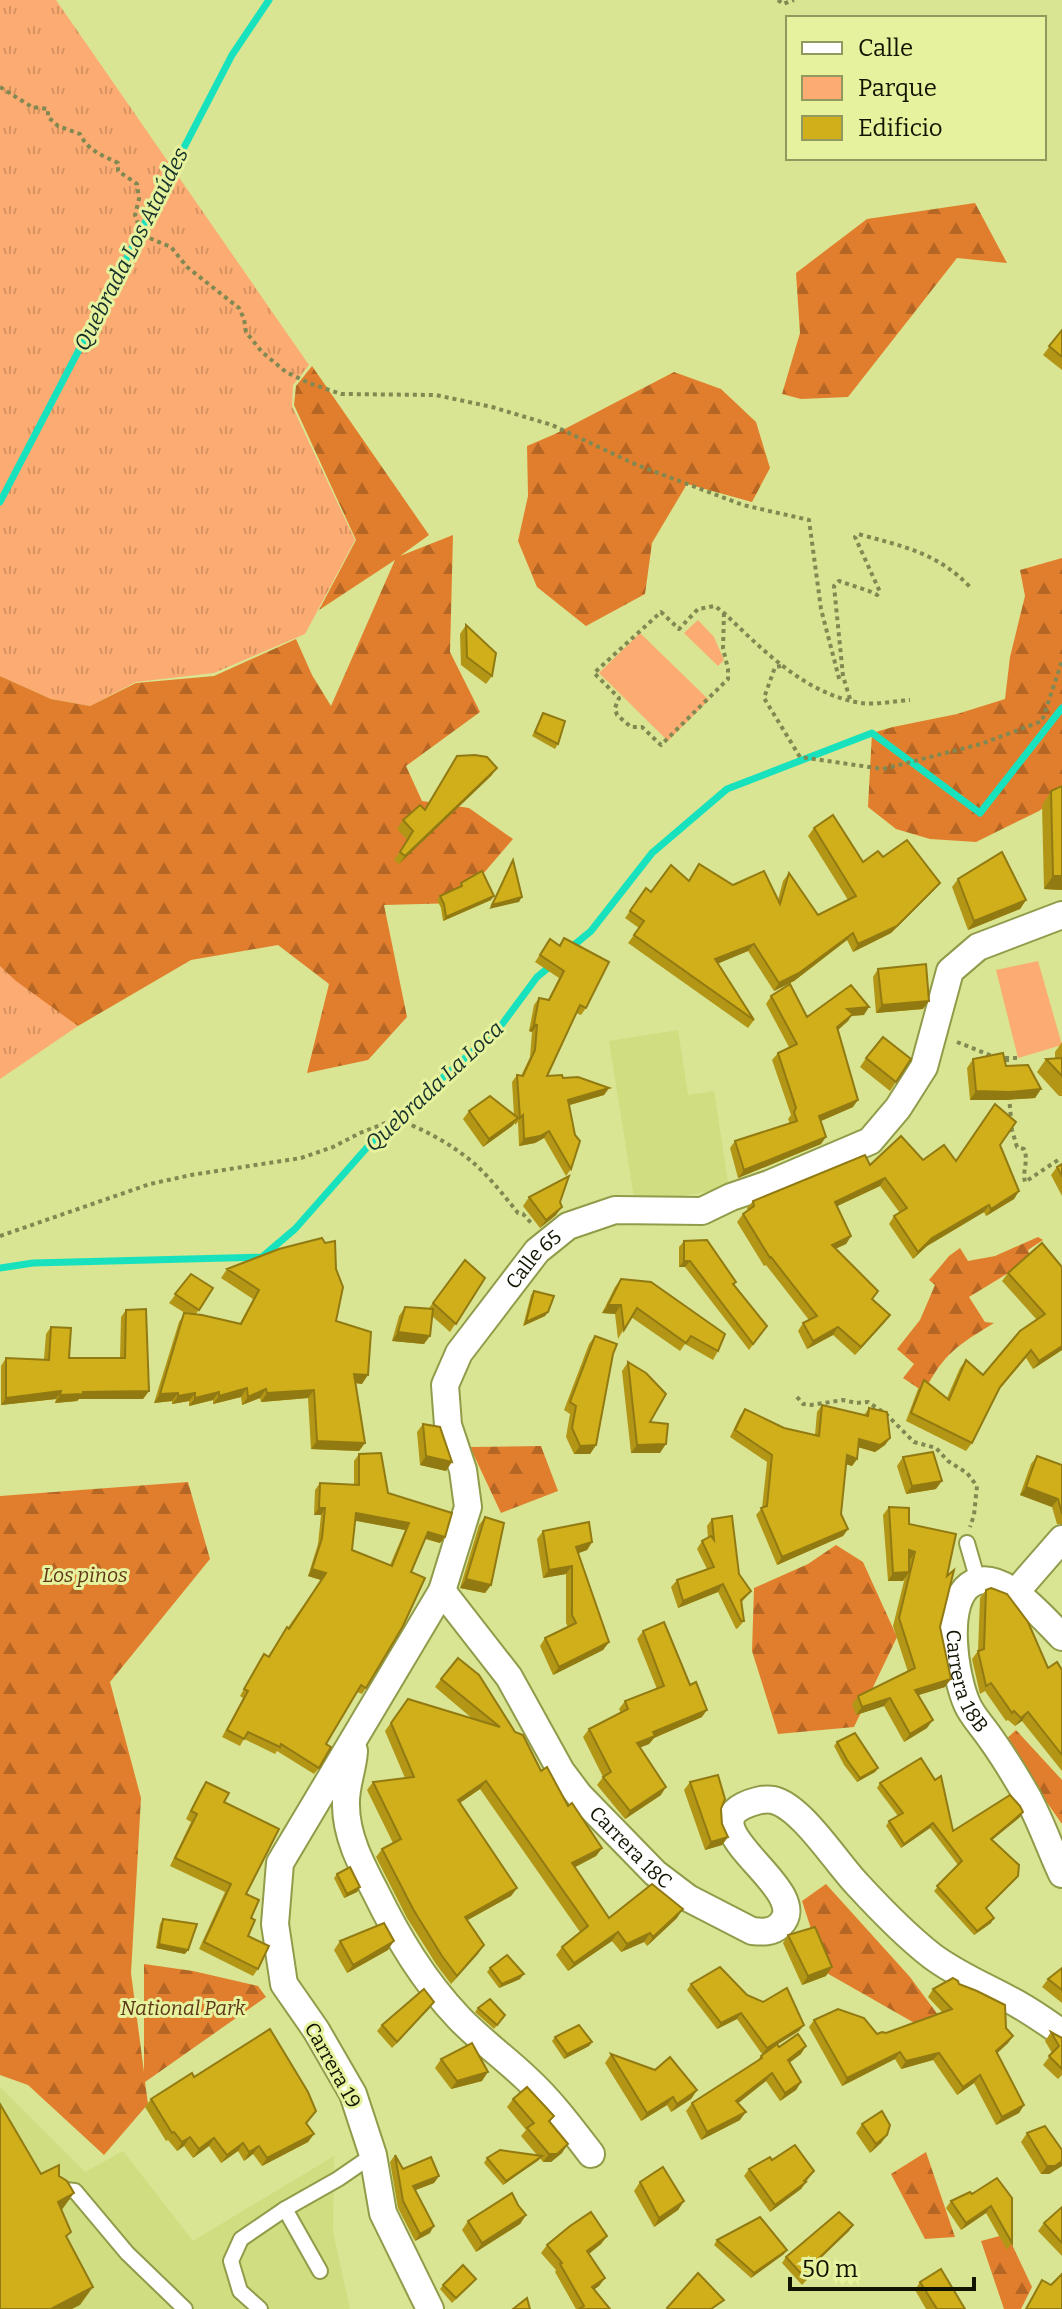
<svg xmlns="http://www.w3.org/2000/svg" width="1062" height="2309" font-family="Bitter,serif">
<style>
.built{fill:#d1dd81}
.grass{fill:url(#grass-tufts)}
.forest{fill:url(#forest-firs)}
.park{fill:#fcab72}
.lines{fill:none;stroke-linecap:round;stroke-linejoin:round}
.stream{stroke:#18e2be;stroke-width:7}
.service-casing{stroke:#919b49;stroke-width:18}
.minor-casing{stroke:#919b49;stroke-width:30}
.path{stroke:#818952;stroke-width:4;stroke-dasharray:4 4;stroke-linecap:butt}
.service{stroke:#fff;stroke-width:14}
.minor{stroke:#fff;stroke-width:26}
.wall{fill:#b39616;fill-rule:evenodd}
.shaded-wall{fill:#927a12}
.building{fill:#d0af1a;stroke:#927a12;stroke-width:2;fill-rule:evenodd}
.labels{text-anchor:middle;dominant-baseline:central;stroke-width:6;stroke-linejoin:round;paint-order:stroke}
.street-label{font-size:20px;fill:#121400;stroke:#e6f29e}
.park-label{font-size:20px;font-style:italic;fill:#5e3618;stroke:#e6f29e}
.water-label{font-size:22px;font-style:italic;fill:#17322b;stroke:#e6f29e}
</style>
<defs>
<pattern id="grass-tufts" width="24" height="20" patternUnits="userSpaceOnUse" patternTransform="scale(2)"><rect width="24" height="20" fill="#fcab72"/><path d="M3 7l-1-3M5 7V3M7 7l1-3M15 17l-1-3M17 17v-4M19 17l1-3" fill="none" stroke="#d79261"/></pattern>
<pattern id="forest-firs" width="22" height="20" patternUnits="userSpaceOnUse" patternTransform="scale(2)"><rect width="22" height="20" fill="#e17e2d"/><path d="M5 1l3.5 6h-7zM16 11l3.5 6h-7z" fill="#b56624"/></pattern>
</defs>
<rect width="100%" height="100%" fill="#d9e592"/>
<g class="built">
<path d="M 678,1030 L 688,1095 L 714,1091 L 729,1188 L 635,1204 L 609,1041 Z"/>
<path d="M 0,2087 L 85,2172 L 123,2151 L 193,2241 L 334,2156 L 333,2232 L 350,2309 L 0,2309 Z"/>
</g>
<g class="grass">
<path d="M 0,0 L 56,0 L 309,365 L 293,385 L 292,406 L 355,540 L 305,634 L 214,673 L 136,682 L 90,706 L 51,699 L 0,676 Z"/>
<path d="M 0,963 L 78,1026 L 0,1079 Z"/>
</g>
<g class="forest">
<path d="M 975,203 L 1007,263 L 957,258 L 848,397 L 801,399 L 782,394 L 800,333 L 796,273 L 867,219 Z"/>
<path d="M 312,366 L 429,535 L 400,556 L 453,535 L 450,652 L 480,712 L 406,766 L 422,801 L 469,808 L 513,839 L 458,903 L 384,905 L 407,1017 L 368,1060 L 307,1073 L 329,984 L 278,945 L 191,960 L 78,1026 L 16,981 L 0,966 L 0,676 L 51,699 L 90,706 L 136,683 L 214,676 L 296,639 L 312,675 L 331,706 L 395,560 L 319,610 L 356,540 L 294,405 L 296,386 Z"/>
<path d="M 674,372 L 721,389 L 756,422 L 770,468 L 752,502 L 687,484 L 652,543 L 645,594 L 586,626 L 537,587 L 518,541 L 528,496 L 527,446 L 555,434 Z"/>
<path d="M 1062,558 L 1062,790 L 1057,797 L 1039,811 L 976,842 L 930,839 L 896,829 L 868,807 L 872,733 L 893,727 L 957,714 L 1005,699 L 1010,657 L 1025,596 L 1020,570 Z"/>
<path d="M 1038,1237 L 1043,1240 L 1028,1250 L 1030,1256 L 1015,1269 L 969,1297 L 985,1322 L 994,1323 C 958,1345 944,1353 924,1392 L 903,1378 L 914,1364 L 897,1349 L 920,1320 L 935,1285 L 929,1280 L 949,1256 L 960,1248 L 968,1261 L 995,1256 Z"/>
<path d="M 541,1446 L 558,1491 L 501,1513 L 470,1447 Z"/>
<path d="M 188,1482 L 210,1559 L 110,1682 L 141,1798 L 131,1973 L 144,2072 L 144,1964 L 193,1971 L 258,1986 L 266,1997 L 145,2082 L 148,2104 L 104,2155 L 28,2085 L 0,2075 L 0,1496 Z"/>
<path d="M 836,1545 L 863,1562 L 897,1637 L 854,1727 L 778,1734 L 752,1651 L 754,1588 L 808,1564 Z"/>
<path d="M 1016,1730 L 1062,1780 L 1062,1824 L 1004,1741 Z"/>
<path d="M 826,1884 L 910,1977 L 944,2023 L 932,2033 L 825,1972 L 802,1901 Z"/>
<path d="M 926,2152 L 955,2237 L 925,2239 L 891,2174 Z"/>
<path d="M 1007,2234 L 1032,2287 L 1021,2309 L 1004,2309 L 981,2241 Z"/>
</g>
<g class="park">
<path d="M 698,620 L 714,637 L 724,660 L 718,666 L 684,633 Z"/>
<path d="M 640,633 L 709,700 L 668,741 L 599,673 Z"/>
<path d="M 1038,961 L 1062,1045 L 1018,1058 L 996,970 Z"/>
</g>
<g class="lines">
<g class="stream">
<path d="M 0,502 L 232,55 L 269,0"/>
<path d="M 568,950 L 591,931 L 652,853 L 727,789 L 872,733 L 980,813 L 1062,708"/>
<path d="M 0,1268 L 33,1263 L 262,1257 L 295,1229 L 378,1135 L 500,1027 L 537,977 L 553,964"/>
</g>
<defs>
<g id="service">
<path d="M 967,1543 L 978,1581"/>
<path d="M 55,2189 L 75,2191 L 127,2253 L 185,2309"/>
<path d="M 285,2209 L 320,2271"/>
<path d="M 260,2309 L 240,2291 L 231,2261 L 241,2239 L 285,2209 L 338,2179 L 373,2155"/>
</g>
<g id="minor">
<path id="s1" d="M 442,1591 L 509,1677 L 561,1771 L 579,1795 L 655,1873 L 688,1898 L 752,1931 C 762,1932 772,1933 780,1925 C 815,1891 692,1832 743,1806 C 751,1802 764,1798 773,1800 C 801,1806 836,1862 857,1884 C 880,1909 905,1935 932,1956 C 960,1977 992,1989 1021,2006 C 1035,2014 1049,2024 1062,2033"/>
<path d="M 1015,1593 L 1062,1539"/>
<path id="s2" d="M 1062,1637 C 1044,1619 1002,1568 973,1583 C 942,1599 955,1677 967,1704 C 972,1716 984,1728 991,1739 C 1004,1757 1016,1777 1027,1796 C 1041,1821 1050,1849 1062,1874"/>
<path d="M 354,1751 C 353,1769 345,1787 346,1805 C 346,1836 361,1864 375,1891 C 398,1938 423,1980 459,2018 C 480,2040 505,2058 527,2079 C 551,2101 571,2128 591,2154"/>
<path id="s3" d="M 430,2309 L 383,2213 L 373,2155 L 353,2094 L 316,2030 L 284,1984 L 275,1924 L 280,1863 L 442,1591 L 468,1507 L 463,1470 L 448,1425 L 445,1385 L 459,1353 L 537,1251 L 568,1226 L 615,1210 L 702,1211 L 731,1197 L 769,1184 L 870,1141 L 898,1108 L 924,1067 L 950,971 L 978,947 L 1062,915"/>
</g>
</defs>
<use href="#service" class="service-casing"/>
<use href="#minor" class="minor-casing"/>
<g class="path">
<path d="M 778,0 L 783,4 L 794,0"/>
<path d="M 0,87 L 32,107 L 48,109 L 48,117 L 58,126 L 80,134 C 88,151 102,155 118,163 L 118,171 L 137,184 L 139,199 L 135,215 L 142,235 L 171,247 L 187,267 L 239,308 L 244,319 L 246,332 L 262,352 L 286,372 L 309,383 L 341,394 L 436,395 L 492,407 L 552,425 L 637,465 L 743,505 L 809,520 L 821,609 L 840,682"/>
<path d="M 724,613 L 723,648 L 728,669 L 728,679 L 661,745 L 642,727 L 631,727 L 617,715 L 615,708 L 619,698 L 594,673 L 661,612 L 679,629 L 698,609 L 715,606 L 724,613 C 763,650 805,694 861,703 C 876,705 895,701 910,700"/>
<path d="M 781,666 L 775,667 L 764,698 L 800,757 L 883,769 L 981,744 L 1042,721 L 1062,661"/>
<path d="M 850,699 L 843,676 L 834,586 L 839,581 L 869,591 L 877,595 L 880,592 L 855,537 L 858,534 C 902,546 938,553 970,587"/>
<path d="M 957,1042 L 997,1058"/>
<path d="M 1005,1058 L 1018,1058"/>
<path d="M 1007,1058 L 1007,1072"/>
<path d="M 1009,1096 L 1012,1130 L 1017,1147 L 1024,1149 C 1029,1161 1022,1171 1025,1182 L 1061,1158"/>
<path d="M 0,1236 L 150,1184 L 191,1175 L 301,1158 L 333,1147 L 360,1133 L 396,1119 C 424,1129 455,1146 477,1166 C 492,1180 505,1197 518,1213 L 523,1214 L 533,1225"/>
<path d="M 797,1397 L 803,1404 L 811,1405 L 843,1400 L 856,1403 L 868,1402 L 886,1414 L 914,1442 L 936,1448 L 948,1461 L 967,1473 L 977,1486 L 974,1515 L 970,1527"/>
</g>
<use href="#service" class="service"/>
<use href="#minor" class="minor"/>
</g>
<g class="wall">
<path d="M 1062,330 L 1062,370 L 1043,355 Z"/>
<path d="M 466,625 L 492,676 L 486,684 L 461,665 L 460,634 Z"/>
<path d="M 543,713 L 558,744 L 555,749 L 532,736 Z"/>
<path d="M 457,756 L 497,768 L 491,776 L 399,864 L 394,860 L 407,840 L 397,829 L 403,820 L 424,810 Z"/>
<path d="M 1051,791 L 1062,890 L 1044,889 L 1042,805 Z"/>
<path d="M 814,828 L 863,862 L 883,857 L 934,890 L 891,933 L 853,952 L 847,940 L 794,981 L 774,991 L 748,951 L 718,963 L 754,1020 L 748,1028 L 628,943 L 639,928 L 625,918 L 646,888 L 651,892 L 689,880 L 699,864 L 733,885 L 778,900 L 783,881 L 789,873 L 818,915 L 848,900 L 808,836 Z"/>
<path d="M 958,879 L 1026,900 L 1020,909 L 968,930 L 952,887 Z"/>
<path d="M 461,883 L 491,900 L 443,921 L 441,908 L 437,900 L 440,896 L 458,888 Z"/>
<path d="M 564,938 L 586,1008 L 581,1015 L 576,1013 L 547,1076 L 563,1078 L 609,1088 L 604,1095 L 569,1105 L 571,1169 L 566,1176 L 544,1138 L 535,1143 L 519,1146 L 518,1122 L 515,1125 L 515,1123 L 512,1126 L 483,1147 L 463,1119 L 469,1111 L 514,1115 L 512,1082 L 517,1075 L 521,1076 L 530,1057 L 532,1032 L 529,1031 L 534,1005 L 539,998 L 548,1000 L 559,978 L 535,962 L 550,939 L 559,945 Z"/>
<path d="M 878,969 L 923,1009 L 876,1013 L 873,977 Z"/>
<path d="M 771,996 L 807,1017 L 864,1015 L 851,1016 L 848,1021 L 838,1030 L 853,1107 L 821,1121 L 821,1144 L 738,1178 L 730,1148 L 735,1141 L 790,1124 L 788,1119 L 791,1115 L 772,1060 L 778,1053 L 789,1047 L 766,1004 Z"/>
<path d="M 1062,1042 L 1062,1096 L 1059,1096 L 1037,1072 L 1046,1059 L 1055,1059 L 1055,1052 Z"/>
<path d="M 866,1058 L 911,1059 L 890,1091 L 860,1067 Z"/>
<path d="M 973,1059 L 1006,1066 L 1041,1089 L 1035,1098 L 1004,1100 L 970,1100 L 967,1068 Z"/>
<path d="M 1000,1145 L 1019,1191 L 1014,1199 L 986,1216 L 984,1212 L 927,1246 L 913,1259 L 889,1224 L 894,1216 L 900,1213 L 880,1186 L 837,1206 L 851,1236 L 846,1244 L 835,1249 L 872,1299 L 890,1315 L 855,1355 L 833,1335 L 807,1349 L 798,1331 L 803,1323 L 809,1320 L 766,1265 L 764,1266 L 737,1222 L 743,1214 L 748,1211 L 747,1208 L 753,1201 L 870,1165 L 923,1160 L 956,1161 Z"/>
<path d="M 1062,1164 L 1062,1196 L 1051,1175 L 1057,1167 Z"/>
<path d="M 529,1197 L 556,1215 L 540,1228 L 523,1206 Z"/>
<path d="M 684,1241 L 734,1285 L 767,1326 L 749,1350 L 685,1267 L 679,1267 L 679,1247 Z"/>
<path d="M 1042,1243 L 1062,1350 L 1033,1369 L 1026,1358 L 998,1391 L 972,1443 L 966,1451 L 906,1421 L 918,1389 L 924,1380 L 947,1398 L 960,1368 L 966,1360 L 983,1375 L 1037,1320 L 1002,1281 L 1008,1273 Z"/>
<path d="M 465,1260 L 485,1278 L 450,1332 L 432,1316 L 424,1344 L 392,1341 L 399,1316 L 405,1307 L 429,1308 Z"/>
<path d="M 227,1269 L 336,1321 L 362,1384 L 355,1383 L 365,1443 L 359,1451 L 311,1449 L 308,1398 L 261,1402 L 260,1398 L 242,1405 L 241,1397 L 213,1404 L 213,1400 L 189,1406 L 189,1401 L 172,1404 L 172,1401 L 154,1403 L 179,1322 L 185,1313 L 169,1303 L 191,1274 L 213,1288 L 196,1314 L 240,1323 L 253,1299 L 221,1278 Z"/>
<path d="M 621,1279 L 718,1351 L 713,1360 L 685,1344 L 680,1351 L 631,1317 L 618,1339 L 615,1314 L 602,1313 L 615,1287 Z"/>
<path d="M 534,1291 L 548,1312 L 545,1316 L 523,1326 L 531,1295 Z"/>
<path d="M 126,1310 L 149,1391 L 143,1399 L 79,1399 L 77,1401 L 55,1403 L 56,1399 L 1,1405 L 1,1366 L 6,1358 L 44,1359 L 46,1334 L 51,1327 L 69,1358 L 120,1358 L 121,1317 Z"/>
<path d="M 595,1336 L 613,1354 L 596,1445 L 590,1454 L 574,1454 L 566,1437 L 570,1414 L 564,1410 L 589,1344 Z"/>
<path d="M 628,1362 L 650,1422 L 660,1453 L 631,1453 L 622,1371 Z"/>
<path d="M 822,1405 L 864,1415 L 869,1408 L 890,1438 L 885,1445 L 875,1452 L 858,1447 L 857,1459 L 852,1466 L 846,1464 L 841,1514 L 848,1529 L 843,1536 L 777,1565 L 756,1515 L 762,1508 L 767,1462 L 730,1437 L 740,1416 L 745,1409 L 784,1428 L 815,1435 L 817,1412 Z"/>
<path d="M 423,1424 L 446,1471 L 420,1465 L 417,1432 Z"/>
<path d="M 359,1454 L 388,1493 L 445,1537 L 440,1543 L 425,1539 L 366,1688 L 362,1694 L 357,1692 L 326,1744 L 319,1768 L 314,1774 L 277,1751 L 275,1754 L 244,1739 L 240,1746 L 222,1737 L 243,1698 L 240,1696 L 264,1654 L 268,1656 L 321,1580 L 308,1576 L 318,1544 L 321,1515 L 314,1515 L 315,1490 L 320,1483 L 354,1485 L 354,1461 ZM 355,1520 L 405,1530 L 390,1565 L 352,1550 Z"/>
<path d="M 1037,1456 L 1062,1465 L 1062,1524 L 1057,1524 L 1052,1507 L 1020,1495 L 1031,1464 Z"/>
<path d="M 903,1457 L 936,1489 L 906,1494 L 897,1466 Z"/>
<path d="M 889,1507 L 909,1524 L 947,1576 L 940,1627 L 945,1687 L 918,1695 L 927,1728 L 904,1742 L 884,1706 L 856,1715 L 852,1704 L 858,1696 L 908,1672 L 893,1626 L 905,1577 L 903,1581 L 888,1581 L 883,1515 Z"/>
<path d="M 485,1517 L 491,1585 L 485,1593 L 460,1588 L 479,1525 Z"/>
<path d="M 712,1519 L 739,1574 L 751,1591 L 742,1602 L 744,1621 L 738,1628 L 736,1629 L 718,1592 L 678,1608 L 671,1587 L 677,1580 L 707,1569 L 697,1549 L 702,1541 L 708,1538 L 707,1526 Z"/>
<path d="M 543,1531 L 592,1542 L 587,1550 L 578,1553 L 609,1642 L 603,1650 L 553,1675 L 540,1646 L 545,1638 L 568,1627 L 566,1623 L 566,1574 L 543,1578 L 537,1539 Z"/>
<path d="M 986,1590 L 1048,1668 L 1062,1670 L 1062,1771 L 1022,1721 L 1015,1726 L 1008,1720 L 1006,1721 L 985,1691 L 980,1694 L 972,1659 L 978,1651 L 980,1598 Z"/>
<path d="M 643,1631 L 702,1717 L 654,1738 L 649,1744 L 640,1747 L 661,1795 L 625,1819 L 597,1785 L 603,1777 L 583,1737 L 589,1729 L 621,1713 L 619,1709 L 625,1701 L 657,1689 L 637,1639 Z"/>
<path d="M 441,1679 L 515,1732 L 541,1771 L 602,1848 L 596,1856 L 575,1867 L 609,1918 L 677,1918 L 647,1946 L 644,1942 L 621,1952 L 612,1941 L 568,1971 L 556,1955 L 562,1947 L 580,1932 L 480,1789 L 460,1803 L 517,1888 L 511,1896 L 467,1920 L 484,1945 L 451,1984 L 436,1964 L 407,1918 L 376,1857 L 382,1849 L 393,1843 L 367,1790 L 373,1782 L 405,1778 L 385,1731 L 408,1699 L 474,1720 L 435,1687 Z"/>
<path d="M 837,1742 L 878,1768 L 875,1772 L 857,1782 L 844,1765 L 834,1746 Z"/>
<path d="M 206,1782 L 224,1802 L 246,1894 L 251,1918 L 248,1936 L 258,1969 L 253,1976 L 199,1949 L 225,1892 L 170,1866 L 191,1822 L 186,1819 L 201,1789 Z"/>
<path d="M 690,1782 L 721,1809 L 722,1824 L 728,1837 L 722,1845 L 705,1850 L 684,1790 Z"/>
<path d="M 880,1783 L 953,1831 L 1023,1812 L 1020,1817 L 992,1840 L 1018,1876 L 986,1909 L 991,1923 L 974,1935 L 934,1891 L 958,1865 L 930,1828 L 901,1848 L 886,1826 L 889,1821 L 898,1816 L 877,1788 Z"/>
<path d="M 337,1874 L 360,1887 L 357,1892 L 344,1898 L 334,1878 Z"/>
<path d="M 163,1919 L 185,1954 L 156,1948 L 160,1924 Z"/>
<path d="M 788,1935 L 826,1976 L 802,1985 L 783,1943 Z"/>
<path d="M 340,1941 L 388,1950 L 347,1973 L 334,1950 Z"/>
<path d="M 490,1968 L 520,1979 L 499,1988 L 487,1972 Z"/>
<path d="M 1062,1968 L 1062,2003 L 1042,1987 L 1048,1979 Z"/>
<path d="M 691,1984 L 747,1995 L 804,2025 L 799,2031 L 778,2044 L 779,2047 L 801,2054 L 789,2063 L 801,2082 L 796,2090 L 780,2101 L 766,2081 L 738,2103 L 740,2120 L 701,2140 L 686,2111 L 692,2103 L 757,2061 L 761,2056 L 770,2049 L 762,2054 L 737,2019 L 717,2029 L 687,1990 Z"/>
<path d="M 959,1984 L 1013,2036 L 1008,2043 L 997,2053 L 1024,2105 L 1019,2113 L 996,2125 L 974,2083 L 957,2095 L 933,2060 L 901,2069 L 895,2059 L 842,2086 L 809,2027 L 814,2020 L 877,2034 L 886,2033 L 943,2013 L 928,1997 L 933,1989 Z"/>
<path d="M 434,2002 L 392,2048 L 377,2031 L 382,2025 Z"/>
<path d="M 478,2008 L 505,2015 L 494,2029 L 475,2012 Z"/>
<path d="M 1051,2032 L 1062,2038 L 1062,2075 L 1058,2079 L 1043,2065 L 1052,2053 L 1045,2041 Z"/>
<path d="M 555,2037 L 592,2042 L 589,2046 L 564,2059 L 552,2041 Z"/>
<path d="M 611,2054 L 697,2090 L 691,2099 L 671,2112 L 667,2105 L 641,2121 L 605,2063 Z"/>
<path d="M 441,2059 L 482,2081 L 451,2089 L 435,2068 Z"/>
<path d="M 194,2077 L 307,2124 L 314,2134 L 308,2142 L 262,2166 L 253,2154 L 244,2161 L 238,2151 L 221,2163 L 209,2146 L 193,2158 L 184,2146 L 177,2151 L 168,2140 L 166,2141 L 145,2107 L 151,2099 Z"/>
<path d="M 513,2099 L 554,2116 L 550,2122 L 562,2153 L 551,2162 L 543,2162 L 540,2158 L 503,2185 L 484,2163 L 487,2158 L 537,2155 L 521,2136 L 526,2130 L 507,2107 Z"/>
<path d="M 862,2124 L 887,2135 L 881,2143 L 870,2153 L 856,2133 Z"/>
<path d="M 1027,2133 L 1062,2150 L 1062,2166 L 1049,2174 L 1041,2174 L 1021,2142 Z"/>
<path d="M 395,2155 L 403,2169 L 439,2176 L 434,2183 L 415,2190 L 430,2233 L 415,2241 L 398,2208 L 390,2162 Z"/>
<path d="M 772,2160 L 814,2171 L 801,2189 L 770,2212 L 744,2176 L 749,2169 Z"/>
<path d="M 997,2178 L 1012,2243 L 1007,2250 L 986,2213 L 961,2230 L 946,2208 L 951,2201 L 972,2194 Z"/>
<path d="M 640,2182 L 684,2201 L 678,2210 L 654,2227 L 634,2191 Z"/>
<path d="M 518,2205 L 526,2215 L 520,2224 L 476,2252 L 462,2230 L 468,2221 Z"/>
<path d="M 1062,2207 L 1062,2256 L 1038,2231 L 1044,2223 Z"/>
<path d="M 849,2231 L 820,2259 L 818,2268 L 802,2285 L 782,2263 L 786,2257 Z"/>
<path d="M 607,2236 L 601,2244 L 589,2254 L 605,2278 L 599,2286 L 594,2289 L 610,2309 L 576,2309 L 555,2272 L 556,2270 L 541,2253 L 547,2245 Z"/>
<path d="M 717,2240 L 784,2254 L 751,2278 L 714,2245 Z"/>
<path d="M 920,2282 L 965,2309 L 926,2309 L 915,2290 Z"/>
<path d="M 473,2283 L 452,2303 L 440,2289 L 443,2285 Z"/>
</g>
<g class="shaded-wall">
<path d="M 497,768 L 491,776 L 399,864 L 405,856 Z"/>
<path d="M 1053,876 L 1062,876 L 1062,890 L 1044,889 Z"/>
<path d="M 940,883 L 934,890 L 891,933 L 853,952 L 858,944 Z"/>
<path d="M 494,896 L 491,900 L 443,921 L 446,917 Z"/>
<path d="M 522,897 L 519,902 L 489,909 L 492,905 Z"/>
<path d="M 1026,900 L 1020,909 L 968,930 L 974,921 Z"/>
<path d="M 853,933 L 847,940 L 794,981 L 774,991 L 779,983 Z"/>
<path d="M 754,944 L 748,951 L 710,967 L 715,959 Z"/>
<path d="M 929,1001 L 923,1009 L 876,1013 L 882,1005 Z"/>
<path d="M 869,1007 L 864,1015 L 851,1016 L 848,1021 L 832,1035 L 847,1009 Z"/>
<path d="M 534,1024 L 537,1025 L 532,1032 L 529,1031 Z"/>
<path d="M 609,1088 L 604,1095 L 563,1107 L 568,1100 Z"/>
<path d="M 1041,1089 L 1035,1098 L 1004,1100 L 970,1100 L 976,1091 Z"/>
<path d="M 858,1100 L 853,1107 L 814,1124 L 819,1116 Z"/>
<path d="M 518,1118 L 512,1126 L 483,1147 L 489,1139 Z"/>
<path d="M 549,1131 L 544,1138 L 535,1143 L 519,1146 L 524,1139 Z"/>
<path d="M 826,1137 L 821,1144 L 738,1178 L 744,1170 Z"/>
<path d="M 885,1178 L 880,1186 L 829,1210 L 835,1202 Z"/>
<path d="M 1019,1191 L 1014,1199 L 986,1216 L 991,1209 Z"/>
<path d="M 989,1205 L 984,1212 L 927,1246 L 913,1259 L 918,1252 L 932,1238 Z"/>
<path d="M 562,1207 L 556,1215 L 540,1228 L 546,1220 Z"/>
<path d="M 851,1236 L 846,1244 L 826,1253 L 832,1245 Z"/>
<path d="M 684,1261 L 690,1261 L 685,1267 L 679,1267 Z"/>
<path d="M 608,1305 L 621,1305 L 615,1314 L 602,1313 Z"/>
<path d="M 548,1312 L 545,1316 L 523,1326 L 526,1322 Z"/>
<path d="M 890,1315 L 884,1323 L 855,1355 L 861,1347 Z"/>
<path d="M 838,1327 L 833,1335 L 807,1349 L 813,1341 Z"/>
<path d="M 398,1332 L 430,1336 L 424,1344 L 392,1341 Z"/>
<path d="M 1062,1346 L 1062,1350 L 1033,1369 L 1039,1361 Z"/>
<path d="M 354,1374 L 368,1375 L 362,1384 L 348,1382 Z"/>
<path d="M 247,1388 L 241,1397 L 213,1404 L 219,1396 Z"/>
<path d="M 266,1389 L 260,1398 L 242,1405 L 248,1397 Z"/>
<path d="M 314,1390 L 308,1398 L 261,1402 L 267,1393 Z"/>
<path d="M 61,1391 L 56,1399 L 1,1405 L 6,1398 Z"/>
<path d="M 149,1391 L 143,1399 L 79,1399 L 77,1401 L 55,1403 L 60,1395 L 83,1392 Z"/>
<path d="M 219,1392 L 213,1400 L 189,1406 L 195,1398 Z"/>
<path d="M 178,1393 L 172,1401 L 154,1403 L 160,1394 Z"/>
<path d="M 195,1393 L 189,1401 L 172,1404 L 178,1396 Z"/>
<path d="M 890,1438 L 885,1445 L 875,1452 L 854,1446 L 859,1439 Z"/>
<path d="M 317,1441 L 365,1443 L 359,1451 L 311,1449 Z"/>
<path d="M 666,1444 L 660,1453 L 631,1453 L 637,1445 Z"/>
<path d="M 596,1445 L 590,1454 L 574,1454 L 580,1446 Z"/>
<path d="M 847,1455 L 857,1459 L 852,1466 L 842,1463 Z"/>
<path d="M 426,1456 L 452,1462 L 446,1471 L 420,1465 Z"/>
<path d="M 942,1481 L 936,1489 L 906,1494 L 912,1486 Z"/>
<path d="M 1026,1487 L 1058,1499 L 1052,1507 L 1020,1495 Z"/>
<path d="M 319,1508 L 325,1508 L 321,1515 L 314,1515 Z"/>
<path d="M 356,1513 L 409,1523 L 405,1530 L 351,1520 Z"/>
<path d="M 848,1529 L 843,1536 L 777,1565 L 782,1557 Z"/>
<path d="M 428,1532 L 445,1537 L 440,1543 L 424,1538 Z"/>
<path d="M 592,1542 L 587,1550 L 571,1556 L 576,1547 Z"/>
<path d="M 909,1550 L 915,1552 L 910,1560 L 903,1558 Z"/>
<path d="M 572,1566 L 566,1574 L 543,1578 L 549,1570 Z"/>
<path d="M 312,1569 L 326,1573 L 321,1580 L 308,1576 Z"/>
<path d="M 909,1572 L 903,1581 L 888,1581 L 893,1573 Z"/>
<path d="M 466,1579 L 491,1585 L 485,1593 L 460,1588 Z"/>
<path d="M 723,1584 L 718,1592 L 678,1608 L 683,1601 Z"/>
<path d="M 609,1642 L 603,1650 L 553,1675 L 559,1667 Z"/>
<path d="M 951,1679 L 945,1687 L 909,1698 L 915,1690 Z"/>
<path d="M 890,1698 L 884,1706 L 856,1715 L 862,1707 Z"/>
<path d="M 707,1710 L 702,1717 L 654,1738 L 649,1744 L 632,1751 L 637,1743 L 653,1732 Z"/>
<path d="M 1028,1712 L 1022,1721 L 1015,1726 L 1021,1718 Z"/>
<path d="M 933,1720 L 927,1728 L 904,1742 L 910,1734 Z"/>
<path d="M 878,1768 L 875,1772 L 857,1782 L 860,1778 Z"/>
<path d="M 486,1781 L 480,1789 L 452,1808 L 458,1800 Z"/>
<path d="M 666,1787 L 661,1795 L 625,1819 L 630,1811 Z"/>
<path d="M 1023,1812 L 1020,1817 L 987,1844 L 991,1839 Z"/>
<path d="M 933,1823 L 930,1828 L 901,1848 L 904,1844 Z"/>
<path d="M 728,1837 L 722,1845 L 705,1850 L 711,1842 Z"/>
<path d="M 602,1848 L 596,1856 L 566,1872 L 572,1863 Z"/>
<path d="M 360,1887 L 357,1892 L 344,1898 L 347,1894 Z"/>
<path d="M 517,1888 L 511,1896 L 459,1925 L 465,1917 Z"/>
<path d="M 683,1909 L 677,1918 L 647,1946 L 653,1937 Z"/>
<path d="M 994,1918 L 991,1923 L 974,1935 L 977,1931 Z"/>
<path d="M 618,1932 L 612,1941 L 568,1971 L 574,1963 Z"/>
<path d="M 650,1933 L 644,1942 L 621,1952 L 627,1944 Z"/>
<path d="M 394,1941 L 388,1950 L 347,1973 L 353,1965 Z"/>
<path d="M 159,1944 L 188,1950 L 185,1954 L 156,1948 Z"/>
<path d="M 484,1945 L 478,1954 L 451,1984 L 457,1976 Z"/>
<path d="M 832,1967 L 826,1976 L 802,1985 L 808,1976 Z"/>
<path d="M 524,1974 L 520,1979 L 499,1988 L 502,1984 Z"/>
<path d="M 434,2002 L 429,2009 L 392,2048 L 397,2042 Z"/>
<path d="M 741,2013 L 737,2019 L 717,2029 L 721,2023 Z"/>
<path d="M 804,2025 L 799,2031 L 762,2054 L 767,2048 Z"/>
<path d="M 1013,2036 L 1008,2043 L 991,2059 L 996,2051 Z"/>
<path d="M 592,2042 L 589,2046 L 564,2059 L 567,2054 Z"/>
<path d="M 806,2046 L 801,2054 L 782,2068 L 788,2060 Z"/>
<path d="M 900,2052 L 895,2059 L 842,2086 L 847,2078 Z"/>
<path d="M 939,2053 L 933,2060 L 901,2069 L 906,2061 Z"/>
<path d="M 488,2072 L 482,2081 L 451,2089 L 457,2081 Z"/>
<path d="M 772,2073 L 766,2081 L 731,2109 L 736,2101 Z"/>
<path d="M 980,2075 L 974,2083 L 957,2095 L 963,2087 Z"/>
<path d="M 801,2082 L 796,2090 L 780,2101 L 785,2093 Z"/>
<path d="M 697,2090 L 691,2099 L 671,2112 L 677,2104 Z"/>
<path d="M 673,2097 L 667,2105 L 641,2121 L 647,2113 Z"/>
<path d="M 1024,2105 L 1019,2113 L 996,2125 L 1002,2117 Z"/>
<path d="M 746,2112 L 740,2120 L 701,2140 L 707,2132 Z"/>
<path d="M 314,2134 L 308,2142 L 262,2166 L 267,2158 Z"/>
<path d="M 887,2135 L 881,2143 L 870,2153 L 876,2144 Z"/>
<path d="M 190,2137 L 184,2146 L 177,2151 L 182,2142 Z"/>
<path d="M 214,2138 L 209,2146 L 193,2158 L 199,2149 Z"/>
<path d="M 243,2143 L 238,2151 L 221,2163 L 227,2155 Z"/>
<path d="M 568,2144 L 562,2153 L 551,2162 L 543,2162 L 549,2154 Z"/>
<path d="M 259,2146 L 253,2154 L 244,2161 L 249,2152 Z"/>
<path d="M 542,2156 L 539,2160 L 503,2185 L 506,2181 Z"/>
<path d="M 1062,2161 L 1062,2166 L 1049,2174 L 1041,2174 L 1047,2166 Z"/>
<path d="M 814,2171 L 802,2185 L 806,2182 L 801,2189 L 770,2212 L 775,2205 Z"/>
<path d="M 439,2176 L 434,2183 L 408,2193 L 413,2186 Z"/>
<path d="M 74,2193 L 61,2211 L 58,2202 Z"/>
<path d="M 684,2201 L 678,2210 L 654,2227 L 659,2218 Z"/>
<path d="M 991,2206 L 986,2213 L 961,2230 L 966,2223 Z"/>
<path d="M 526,2215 L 520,2224 L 476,2252 L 482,2243 Z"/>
<path d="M 853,2225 L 849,2231 L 814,2264 L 819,2258 Z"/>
<path d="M 434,2226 L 430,2233 L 415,2241 L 420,2234 Z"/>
<path d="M 607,2236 L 601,2244 L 582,2259 L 587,2251 Z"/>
<path d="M 787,2250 L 784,2254 L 751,2278 L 754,2273 Z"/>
<path d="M 605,2278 L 599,2286 L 587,2295 L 592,2287 Z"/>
<path d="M 93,2287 L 80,2305 L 72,2309 L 51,2309 Z"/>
</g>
<g class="building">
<path d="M 1062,330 L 1062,357 L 1049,346 Z"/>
<path d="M 466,625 L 496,653 L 492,676 L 467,657 Z"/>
<path d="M 543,713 L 565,721 L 558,744 L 535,732 Z"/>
<path d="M 475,755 L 487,757 L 497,768 L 405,856 L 400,852 L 413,831 L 403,820 L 420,805 L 425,810 L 457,756 Z"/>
<path d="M 1062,786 L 1062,876 L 1053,876 L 1051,791 Z"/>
<path d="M 833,815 L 863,862 L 878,851 L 883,857 L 907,840 L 940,883 L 897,926 L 858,944 L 853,933 L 799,973 L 779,983 L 754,944 L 715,959 L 754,1020 L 634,935 L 644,921 L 630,911 L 646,888 L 651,892 L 671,865 L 689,881 L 699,864 L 733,885 L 764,871 L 780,904 L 789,873 L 818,915 L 856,896 L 814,828 Z"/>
<path d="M 1002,852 L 1026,900 L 974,921 L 958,879 Z"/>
<path d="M 513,860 L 522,897 L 492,905 Z"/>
<path d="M 482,871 L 494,896 L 446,917 L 444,904 L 440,896 L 462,886 L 461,883 Z"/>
<path d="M 564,938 L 609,962 L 586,1008 L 580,1005 L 547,1076 L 562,1075 L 563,1078 L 578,1077 L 609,1088 L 568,1100 L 575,1135 L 580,1141 L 571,1169 L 549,1131 L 540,1136 L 524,1139 L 523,1115 L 520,1118 L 517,1075 L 523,1076 L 535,1050 L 537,1025 L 534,1024 L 539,998 L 549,1000 L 564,971 L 540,955 L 550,939 L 560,946 Z"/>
<path d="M 926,964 L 929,1001 L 882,1005 L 878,969 Z"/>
<path d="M 790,984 L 807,1017 L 851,985 L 869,1007 L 847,1009 L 853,1014 L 837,1027 L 858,1100 L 819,1116 L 826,1137 L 744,1170 L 735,1141 L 797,1121 L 794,1112 L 796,1108 L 778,1053 L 797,1044 L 771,996 Z"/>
<path d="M 883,1037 L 911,1059 L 896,1082 L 866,1058 Z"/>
<path d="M 1003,1053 L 1006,1066 L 1028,1065 L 1041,1089 L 1010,1092 L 976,1091 L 973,1059 Z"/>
<path d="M 1062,1058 L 1062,1076 L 1046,1059 Z"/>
<path d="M 490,1096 L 518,1118 L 489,1139 L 469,1111 Z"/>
<path d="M 995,1104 L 1016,1122 L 1000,1145 L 1019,1191 L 991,1209 L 989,1205 L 932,1238 L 918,1252 L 894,1216 L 907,1208 L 885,1178 L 835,1202 L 851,1236 L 832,1245 L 878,1291 L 872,1299 L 890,1315 L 861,1347 L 838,1327 L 813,1341 L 803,1323 L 817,1316 L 771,1257 L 770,1258 L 743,1214 L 754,1206 L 753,1201 L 865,1155 L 870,1165 L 901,1136 L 923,1160 L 944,1145 L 956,1161 Z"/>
<path d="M 1062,1164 L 1062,1176 L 1057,1167 Z"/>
<path d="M 569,1176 L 560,1202 L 562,1207 L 546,1220 L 529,1197 Z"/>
<path d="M 322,1238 L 325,1243 L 335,1241 L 336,1269 L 343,1287 L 336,1321 L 371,1332 L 368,1375 L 354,1374 L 365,1443 L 317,1441 L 314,1390 L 267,1393 L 266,1389 L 248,1397 L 247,1388 L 219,1396 L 219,1392 L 195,1398 L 195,1393 L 178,1396 L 178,1393 L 160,1394 L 184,1313 L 202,1315 L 241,1324 L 259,1290 L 227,1269 L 279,1249 Z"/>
<path d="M 707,1240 L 736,1282 L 733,1284 L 767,1326 L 753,1344 L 690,1261 L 684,1261 L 684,1241 Z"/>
<path d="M 1042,1243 L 1062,1267 L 1062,1346 L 1039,1361 L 1031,1350 L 1000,1387 L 972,1443 L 911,1413 L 924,1380 L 949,1400 L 966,1360 L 983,1375 L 1020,1331 L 1045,1314 L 1008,1273 Z"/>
<path d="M 465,1260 L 485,1278 L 456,1324 L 433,1303 Z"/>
<path d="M 191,1274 L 213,1288 L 199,1310 L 175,1294 Z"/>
<path d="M 621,1279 L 651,1282 L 725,1334 L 718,1351 L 691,1336 L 686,1343 L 637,1308 L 624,1330 L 621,1305 L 608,1305 Z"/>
<path d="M 534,1291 L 554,1296 L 548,1312 L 526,1322 Z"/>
<path d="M 405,1307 L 433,1309 L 430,1336 L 398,1332 Z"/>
<path d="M 146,1309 L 149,1391 L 83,1392 L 83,1394 L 60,1395 L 61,1391 L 6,1398 L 6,1358 L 49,1360 L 51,1327 L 71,1328 L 69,1358 L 125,1358 L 126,1310 Z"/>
<path d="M 595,1336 L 617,1344 L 613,1354 L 596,1445 L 580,1446 L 572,1428 L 576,1406 L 570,1402 Z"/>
<path d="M 628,1362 L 646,1373 L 666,1394 L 650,1422 L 668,1424 L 666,1444 L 637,1445 Z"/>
<path d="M 822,1405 L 868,1416 L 869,1408 L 887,1412 L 890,1438 L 880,1445 L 859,1439 L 857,1459 L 847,1455 L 841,1514 L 848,1529 L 782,1557 L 761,1508 L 767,1506 L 772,1455 L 735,1430 L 745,1409 L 784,1428 L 819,1436 Z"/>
<path d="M 423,1424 L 440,1427 L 452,1462 L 426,1456 Z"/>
<path d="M 933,1452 L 942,1481 L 912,1486 L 903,1457 Z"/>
<path d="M 381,1453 L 388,1493 L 452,1513 L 445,1537 L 428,1532 L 411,1572 L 425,1578 L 403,1626 L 366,1688 L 361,1685 L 326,1744 L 331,1747 L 319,1768 L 281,1744 L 280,1747 L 248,1732 L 244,1739 L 227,1730 L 248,1691 L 244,1689 L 264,1654 L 269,1657 L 287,1627 L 289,1629 L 326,1573 L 312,1569 L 322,1538 L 325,1508 L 319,1508 L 320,1483 L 359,1485 L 359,1454 ZM 356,1513 L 409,1523 L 392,1566 L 352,1550 Z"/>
<path d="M 1037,1456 L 1062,1465 L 1062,1514 L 1058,1499 L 1026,1487 Z"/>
<path d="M 889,1507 L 909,1508 L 909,1524 L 956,1534 L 947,1576 L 954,1570 L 940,1627 L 951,1679 L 915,1690 L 933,1720 L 910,1734 L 890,1698 L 862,1707 L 858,1696 L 915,1668 L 899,1618 L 915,1552 L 909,1550 L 909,1572 L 893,1573 Z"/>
<path d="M 732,1516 L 739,1574 L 751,1591 L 741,1600 L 744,1621 L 741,1621 L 723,1584 L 683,1601 L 677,1580 L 714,1567 L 702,1541 L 711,1536 L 714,1540 L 712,1519 Z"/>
<path d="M 485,1517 L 504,1523 L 491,1585 L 466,1579 Z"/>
<path d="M 589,1522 L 592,1542 L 576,1547 L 609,1642 L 559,1667 L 545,1638 L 576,1623 L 572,1615 L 572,1566 L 549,1570 L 543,1531 Z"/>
<path d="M 991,1588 L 1007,1594 L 1028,1622 L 1048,1668 L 1057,1662 L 1062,1670 L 1062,1755 L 1028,1712 L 1021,1718 L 1014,1711 L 1012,1713 L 991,1683 L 986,1686 L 978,1651 L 984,1649 L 986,1590 Z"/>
<path d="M 664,1622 L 690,1685 L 696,1682 L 707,1710 L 653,1732 L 655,1736 L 637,1743 L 666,1787 L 630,1811 L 603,1777 L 611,1772 L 589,1729 L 628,1709 L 625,1701 L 664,1686 L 643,1631 Z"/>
<path d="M 458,1658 L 479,1675 L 515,1732 L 523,1735 L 541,1771 L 547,1767 L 568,1806 L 572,1803 L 602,1848 L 572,1863 L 609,1918 L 652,1884 L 683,1909 L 653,1937 L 650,1933 L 627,1944 L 618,1932 L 574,1963 L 562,1947 L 588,1926 L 486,1781 L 458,1800 L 517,1888 L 465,1917 L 484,1945 L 457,1976 L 442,1956 L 413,1909 L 382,1849 L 401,1839 L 373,1782 L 414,1777 L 391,1723 L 408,1699 L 500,1727 L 441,1679 Z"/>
<path d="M 855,1733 L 878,1768 L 860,1778 L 847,1760 L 837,1742 Z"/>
<path d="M 921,1758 L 935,1780 L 941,1776 L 953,1831 L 1010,1795 L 1020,1806 L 1023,1812 L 991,1839 L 1019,1865 L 1018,1876 L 986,1908 L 994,1918 L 977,1931 L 937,1886 L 962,1861 L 933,1823 L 904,1844 L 889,1821 L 903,1813 L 880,1783 Z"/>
<path d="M 718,1775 L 725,1799 L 721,1809 L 722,1824 L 728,1837 L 711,1842 L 690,1782 Z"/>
<path d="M 206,1782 L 229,1793 L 224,1802 L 279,1829 L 246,1894 L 259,1900 L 251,1918 L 255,1920 L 248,1936 L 269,1946 L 258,1969 L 204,1942 L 231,1884 L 175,1858 L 197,1814 L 191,1811 Z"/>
<path d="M 350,1867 L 360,1887 L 347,1894 L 337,1874 Z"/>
<path d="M 163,1919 L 197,1924 L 188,1950 L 159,1944 Z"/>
<path d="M 384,1923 L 394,1941 L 353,1965 L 340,1941 Z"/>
<path d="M 815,1927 L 832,1967 L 808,1976 L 788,1935 Z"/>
<path d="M 507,1955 L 524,1974 L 502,1984 L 490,1968 Z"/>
<path d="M 720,1967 L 747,1995 L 763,2002 L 787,1988 L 804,2025 L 767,2048 L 741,2013 L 721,2023 L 691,1984 Z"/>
<path d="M 1062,1968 L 1062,1990 L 1048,1979 Z"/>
<path d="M 953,1978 L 958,1981 L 959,1984 L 977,1991 L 1005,2005 L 1006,2028 L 1013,2036 L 996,2051 L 1024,2105 L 1002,2117 L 980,2075 L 963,2087 L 939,2053 L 906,2061 L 900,2052 L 847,2078 L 814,2020 L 838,2009 L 864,2018 L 877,2034 L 882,2032 L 886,2033 L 952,2009 L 933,1989 Z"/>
<path d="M 424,1989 L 434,2002 L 397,2042 L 382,2025 Z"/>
<path d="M 490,1999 L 505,2015 L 497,2025 L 478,2008 Z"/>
<path d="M 579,2025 L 592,2042 L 567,2054 L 555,2037 Z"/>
<path d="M 270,2029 L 308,2092 L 316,2111 L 306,2123 L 314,2134 L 267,2158 L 259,2146 L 249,2152 L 243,2143 L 227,2155 L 214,2138 L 199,2149 L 190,2137 L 182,2142 L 174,2132 L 172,2133 L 151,2099 L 192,2073 L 194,2077 Z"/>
<path d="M 1051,2032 L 1062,2038 L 1062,2069 L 1049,2056 L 1059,2046 Z"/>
<path d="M 798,2034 L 806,2046 L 788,2060 L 801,2082 L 785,2093 L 772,2073 L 736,2101 L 746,2112 L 707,2132 L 692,2103 L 762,2058 L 761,2056 L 777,2044 L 779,2047 Z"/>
<path d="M 472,2043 L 488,2072 L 457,2081 L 441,2059 Z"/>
<path d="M 611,2054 L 655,2070 L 670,2057 L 697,2090 L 677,2104 L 673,2097 L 647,2113 Z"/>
<path d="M 527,2087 L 554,2116 L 549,2121 L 568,2144 L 557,2154 L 549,2154 L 527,2128 L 534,2123 L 513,2099 Z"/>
<path d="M 0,2104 L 41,2174 L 59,2165 L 59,2176 L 67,2181 L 74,2193 L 58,2202 L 71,2232 L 66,2236 L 93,2287 L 51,2309 L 0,2309 Z"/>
<path d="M 882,2111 L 890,2125 L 887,2135 L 876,2144 L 862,2124 Z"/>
<path d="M 1045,2126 L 1062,2150 L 1062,2161 L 1055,2166 L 1047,2166 L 1027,2133 Z"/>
<path d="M 795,2145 L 814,2171 L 804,2181 L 806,2182 L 775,2205 L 749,2169 L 770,2157 L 772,2160 Z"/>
<path d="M 500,2150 L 542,2156 L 506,2181 L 487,2158 Z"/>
<path d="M 395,2155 L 403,2169 L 431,2157 L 439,2176 L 413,2186 L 434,2226 L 420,2234 L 403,2201 Z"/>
<path d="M 663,2167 L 684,2201 L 659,2218 L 640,2182 Z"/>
<path d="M 997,2178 L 1012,2198 L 1012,2243 L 991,2206 L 966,2223 L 951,2201 L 970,2192 L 972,2194 Z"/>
<path d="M 512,2193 L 518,2205 L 526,2215 L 482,2243 L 468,2221 Z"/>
<path d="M 1062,2207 L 1062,2243 L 1044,2223 Z"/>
<path d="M 591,2212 L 607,2236 L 587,2251 L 605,2278 L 592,2287 L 610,2309 L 579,2309 L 584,2306 L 560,2264 L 562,2263 L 547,2245 L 570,2226 Z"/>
<path d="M 839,2212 L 853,2225 L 819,2258 L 822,2262 L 806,2279 L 786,2257 Z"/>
<path d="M 760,2217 L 787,2250 L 754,2273 L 717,2240 Z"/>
<path d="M 463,2265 L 476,2279 L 456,2298 L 443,2285 Z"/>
<path d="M 941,2269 L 965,2309 L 937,2309 L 920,2282 Z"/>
<path d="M 698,2273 L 724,2300 L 711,2309 L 668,2309 L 667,2308 Z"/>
<path d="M 1062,2274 L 1062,2309 L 1026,2309 L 1042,2280 L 1051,2285 Z"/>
<path d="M 527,2298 L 530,2309 L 513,2309 Z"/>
</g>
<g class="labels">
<g class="street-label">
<text stroke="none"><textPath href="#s3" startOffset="1166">Calle 65</textPath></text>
<text stroke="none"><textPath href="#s2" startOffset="216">Carrera 18B</textPath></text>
<text stroke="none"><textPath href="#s1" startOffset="320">Carrera 18C</textPath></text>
<text transform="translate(333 2065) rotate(61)">Carrera 19</text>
</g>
<g class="park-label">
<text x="85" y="1575">Los pinos</text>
<text x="183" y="2008">National Park</text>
</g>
<g class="water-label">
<text transform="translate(131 249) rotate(-63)">Quebrada Los Ataúdes</text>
<text transform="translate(434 1086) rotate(-43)">Quebrada La Loca</text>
</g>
</g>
<rect x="786" y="16" width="260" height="144" fill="#e6f29e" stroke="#91995f" stroke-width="2"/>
<rect x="802" y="42" width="40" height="12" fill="#ffffff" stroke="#91995f" stroke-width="2"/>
<text x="858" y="56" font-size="24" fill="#121400">Calle</text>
<rect x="802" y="76" width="40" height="24" fill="#fcab72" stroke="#91995f" stroke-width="2"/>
<text x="858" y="96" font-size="24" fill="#121400">Parque</text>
<rect x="802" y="116" width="40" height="24" fill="#d0af1a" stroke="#91995f" stroke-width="2"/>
<text x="858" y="136" font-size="24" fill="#121400">Edificio</text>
<path d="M790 2277v12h184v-12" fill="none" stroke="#121400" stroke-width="4"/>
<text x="802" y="2277" font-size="24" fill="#121400" stroke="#e6f29e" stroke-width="6" paint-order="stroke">50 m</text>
</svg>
